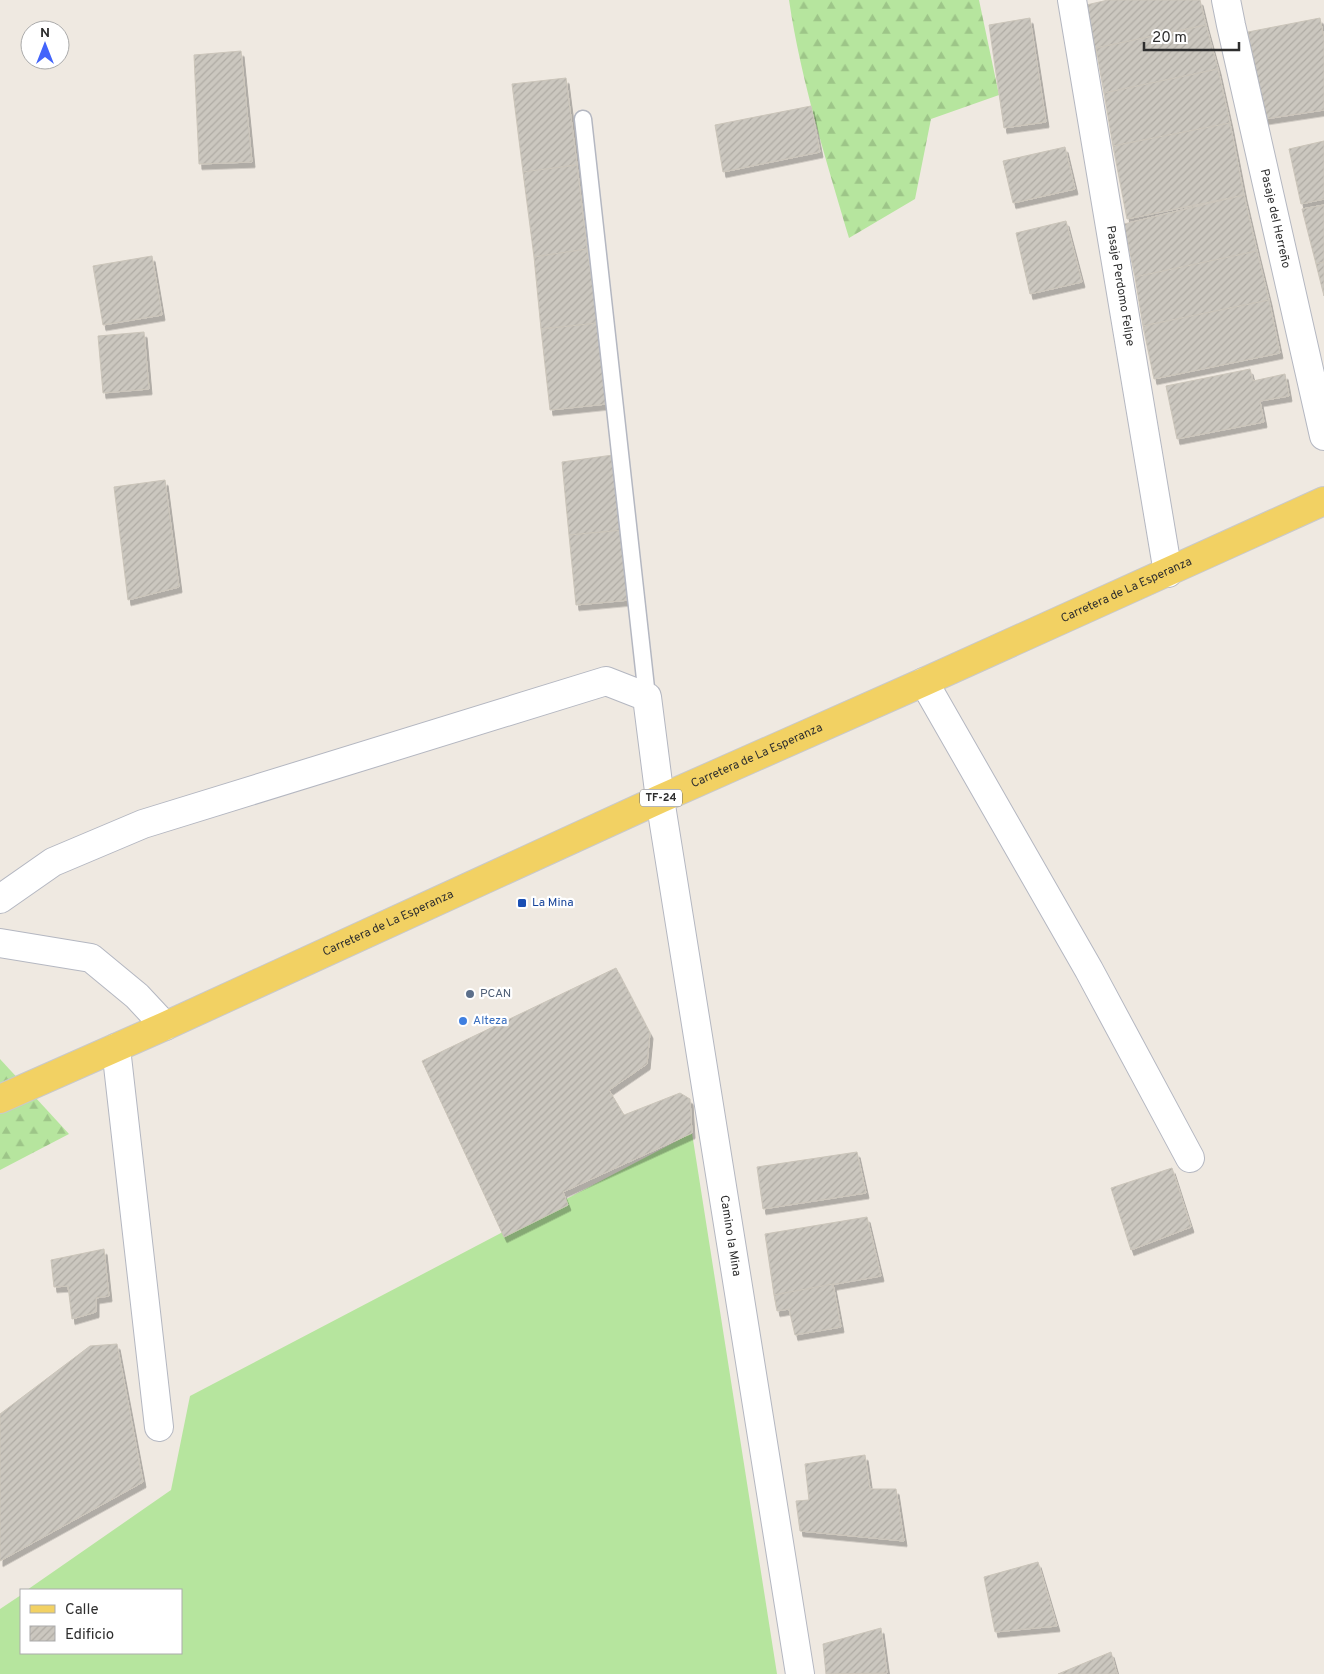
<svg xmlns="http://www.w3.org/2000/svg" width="1324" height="1674" font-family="Overpass,sans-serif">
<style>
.grass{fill:#b6e59e}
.forest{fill:url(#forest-firs)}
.building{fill:url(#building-hatch);stroke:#cbc5ba;filter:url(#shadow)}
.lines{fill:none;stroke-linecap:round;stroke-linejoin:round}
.service-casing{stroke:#b4b7c1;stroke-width:19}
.minor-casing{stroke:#b4b7c1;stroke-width:30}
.primary-casing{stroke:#c9c9c9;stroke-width:30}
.service{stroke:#fff;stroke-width:16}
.minor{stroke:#fff;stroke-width:28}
.primary{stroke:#f2d163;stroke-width:28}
.transit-dot{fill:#1a4fb4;stroke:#fff;stroke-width:2}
.service-dot{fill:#5c6f8a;stroke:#fff;stroke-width:2}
.shop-dot{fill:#3f7fe0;stroke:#fff;stroke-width:2}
.labels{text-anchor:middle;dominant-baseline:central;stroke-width:4.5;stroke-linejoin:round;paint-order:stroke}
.shield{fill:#fff;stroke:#6d6d6d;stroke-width:1}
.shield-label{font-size:11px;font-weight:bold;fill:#2e2e2e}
.street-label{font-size:12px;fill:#2e2e2e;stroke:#fff}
.transit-label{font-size:12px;fill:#164399;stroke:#fff;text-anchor:start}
.service-label{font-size:12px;fill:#4e5e75;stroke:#fff;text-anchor:start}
.shop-label{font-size:12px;fill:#366cbe;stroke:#fff;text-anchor:start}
</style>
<defs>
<pattern id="forest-firs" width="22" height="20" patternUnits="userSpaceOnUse" patternTransform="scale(1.25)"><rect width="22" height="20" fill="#b6e59e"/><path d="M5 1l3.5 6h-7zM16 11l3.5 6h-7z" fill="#9dc588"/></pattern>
<pattern id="building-hatch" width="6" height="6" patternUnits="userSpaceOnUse" patternTransform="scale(1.25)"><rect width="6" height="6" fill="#cbc7bf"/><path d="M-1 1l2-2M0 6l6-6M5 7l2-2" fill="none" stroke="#afaba4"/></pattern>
<filter id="shadow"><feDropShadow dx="3" dy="5.5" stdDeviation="0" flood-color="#0004"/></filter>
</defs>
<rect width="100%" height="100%" fill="#efe9e1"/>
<path class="grass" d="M 692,1133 L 777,1674 L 0,1674 L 0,1609 L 21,1595 L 21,1653 L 181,1653 L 181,1590 L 27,1590 L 171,1490 L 190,1396 Z"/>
<g class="forest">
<path d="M 789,0 L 979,0 L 999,95 L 931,119 L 915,199 L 849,238 C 826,159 801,81 789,0 Z"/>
<path d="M 0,1059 L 69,1134 L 0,1170 Z"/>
</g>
<g class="building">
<path d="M 1108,0 L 1200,0 L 1206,25 L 1096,48 L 1093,51 L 1082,6 Z"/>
<path d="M 1030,18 L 1046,122 L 1004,128 L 989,25 Z"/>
<path d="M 1320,18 L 1324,38 L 1324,110 L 1265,119 L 1248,32 Z"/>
<path d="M 1206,25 L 1218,69 L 1104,93 L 1096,48 Z"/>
<path d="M 241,51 L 252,162 L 199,164 L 194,55 Z"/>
<path d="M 1218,69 L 1230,123 L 1113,146 L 1104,93 Z"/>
<path d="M 566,78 L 577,165 L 523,172 L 512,84 Z"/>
<path d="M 811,106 L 820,152 L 723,172 L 715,125 Z"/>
<path d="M 1230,123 L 1244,195 L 1127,219 L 1113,146 Z"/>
<path d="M 1324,141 L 1324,199 L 1301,204 L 1289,149 Z"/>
<path d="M 1065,147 L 1075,189 L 1013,203 L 1003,161 Z"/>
<path d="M 577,165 L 587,249 L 534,257 L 523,172 Z"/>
<path d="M 1244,195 L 1257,251 L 1135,277 L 1124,224 Z"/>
<path d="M 1324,205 L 1324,262 L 1316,264 L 1302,209 Z"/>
<path d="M 1066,221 L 1082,282 L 1030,294 L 1016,233 Z"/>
<path d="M 587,249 L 598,323 L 541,329 L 534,257 Z"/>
<path d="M 1257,251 L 1269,300 L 1143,326 L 1135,277 Z"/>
<path d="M 152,256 L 162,315 L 103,325 L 93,266 Z"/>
<path d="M 1324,262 L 1324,296 L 1316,264 Z"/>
<path d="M 1269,300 L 1280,353 L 1154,379 L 1143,326 Z"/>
<path d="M 598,323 L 607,404 L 550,410 L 541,329 Z"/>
<path d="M 144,332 L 149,389 L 103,393 L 98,336 Z"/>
<path d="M 1250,369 L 1253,381 L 1285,374 L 1289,396 L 1260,401 L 1264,422 L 1177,439 L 1166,386 Z"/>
<path d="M 613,455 L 624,530 L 569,535 L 562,462 Z"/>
<path d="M 165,480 L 179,587 L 128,600 L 114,487 Z"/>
<path d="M 624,530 L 630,600 L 576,605 L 569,535 Z"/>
<path d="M 616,968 L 650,1033 L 647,1064 L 609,1090 L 624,1115 L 680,1093 L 690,1099 L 692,1133 L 563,1192 L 568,1205 L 504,1237 L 422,1061 Z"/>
<path d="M 857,1152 L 866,1193 L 763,1209 L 757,1167 Z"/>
<path d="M 1172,1168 L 1191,1227 L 1131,1250 L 1111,1188 Z"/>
<path d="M 867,1217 L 881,1276 L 774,1295 L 765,1234 Z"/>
<path d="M 104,1249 L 109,1296 L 96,1298 L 96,1312 L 72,1319 L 68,1286 L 54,1287 L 51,1260 Z"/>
<path d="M 833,1284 L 841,1327 L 795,1335 L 789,1309 L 777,1311 L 774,1295 Z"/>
<path d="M 117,1344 L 143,1482 L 0,1561 L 0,1414 L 90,1346 Z"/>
<path d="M 865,1455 L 870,1489 L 896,1489 L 904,1541 L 800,1531 L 796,1501 L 809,1500 L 805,1464 Z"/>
<path d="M 1038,1562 L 1057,1626 L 995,1632 L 984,1577 Z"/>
<path d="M 881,1628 L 887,1673 L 826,1674 L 823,1644 Z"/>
<path d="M 1111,1652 L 1117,1674 L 1058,1674 Z"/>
</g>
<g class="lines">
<defs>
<path id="service" d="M 583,119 L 647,697"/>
<g id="minor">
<path id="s1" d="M 1072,0 L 1168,573"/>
<path id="s2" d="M 1226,0 L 1231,25 L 1324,436"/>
<path d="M 924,682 L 1089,970 L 1190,1158"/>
<path id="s3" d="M 0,899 L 53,862 L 143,824 L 606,681 L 647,697 L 660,799 L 800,1674"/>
<path d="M 0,943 L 91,958 L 137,996 L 165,1026"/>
<path d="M 116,1048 L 159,1427"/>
</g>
<g id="primary">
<path id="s4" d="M 0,1099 L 165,1026 L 660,799 L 924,682 L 1324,501"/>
</g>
</defs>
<use href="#service" class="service-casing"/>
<use href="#minor" class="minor-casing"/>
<use href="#primary" class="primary-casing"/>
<use href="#service" class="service"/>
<use href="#minor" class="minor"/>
<use href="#primary" class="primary"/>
</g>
<rect class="transit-dot" x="517" y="898" width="10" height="10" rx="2.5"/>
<circle class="service-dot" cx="470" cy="994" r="5"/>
<circle class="shop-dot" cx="463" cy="1021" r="5"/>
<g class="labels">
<rect class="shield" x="640" y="789.5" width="42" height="17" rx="4"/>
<g class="shield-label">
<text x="661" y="798">TF-24</text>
</g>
<g class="street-label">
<text stroke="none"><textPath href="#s2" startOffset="224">Pasaje del Herreño</textPath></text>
<text stroke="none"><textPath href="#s1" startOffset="290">Pasaje Perdomo Felipe</textPath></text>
<text stroke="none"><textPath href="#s4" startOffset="1236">Carretera de La Esperanza</textPath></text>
<text stroke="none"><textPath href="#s4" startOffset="831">Carretera de La Esperanza</textPath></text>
<text stroke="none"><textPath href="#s4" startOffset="426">Carretera de La Esperanza</textPath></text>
<text stroke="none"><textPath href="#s3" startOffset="1236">Camino la Mina</textPath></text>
</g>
<g class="transit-label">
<text x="532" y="903">La Mina</text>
</g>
<g class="service-label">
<text x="480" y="994">PCAN</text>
</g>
<g class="shop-label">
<text x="473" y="1021">Alteza</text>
</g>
</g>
<rect x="20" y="1589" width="162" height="65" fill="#ffffff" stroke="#ababab"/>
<rect x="30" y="1605" width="25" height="8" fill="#f2d163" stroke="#ababab"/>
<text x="65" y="1614" font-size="15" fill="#2e2e2e">Calle</text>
<rect x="30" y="1626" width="25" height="15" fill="url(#building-hatch)" stroke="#ababab"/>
<text x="65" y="1639" font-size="15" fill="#2e2e2e">Edificio</text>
<g transform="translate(45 45)"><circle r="24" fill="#ffffff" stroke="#ababab"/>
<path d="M0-4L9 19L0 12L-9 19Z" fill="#4264fb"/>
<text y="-8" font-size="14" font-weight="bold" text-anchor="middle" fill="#2e2e2e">N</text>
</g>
<path d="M1144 42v8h95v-8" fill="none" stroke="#2e2e2e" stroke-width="2.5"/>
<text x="1152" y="42" font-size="15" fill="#2e2e2e" stroke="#ffffff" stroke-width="4" paint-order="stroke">20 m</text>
</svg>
